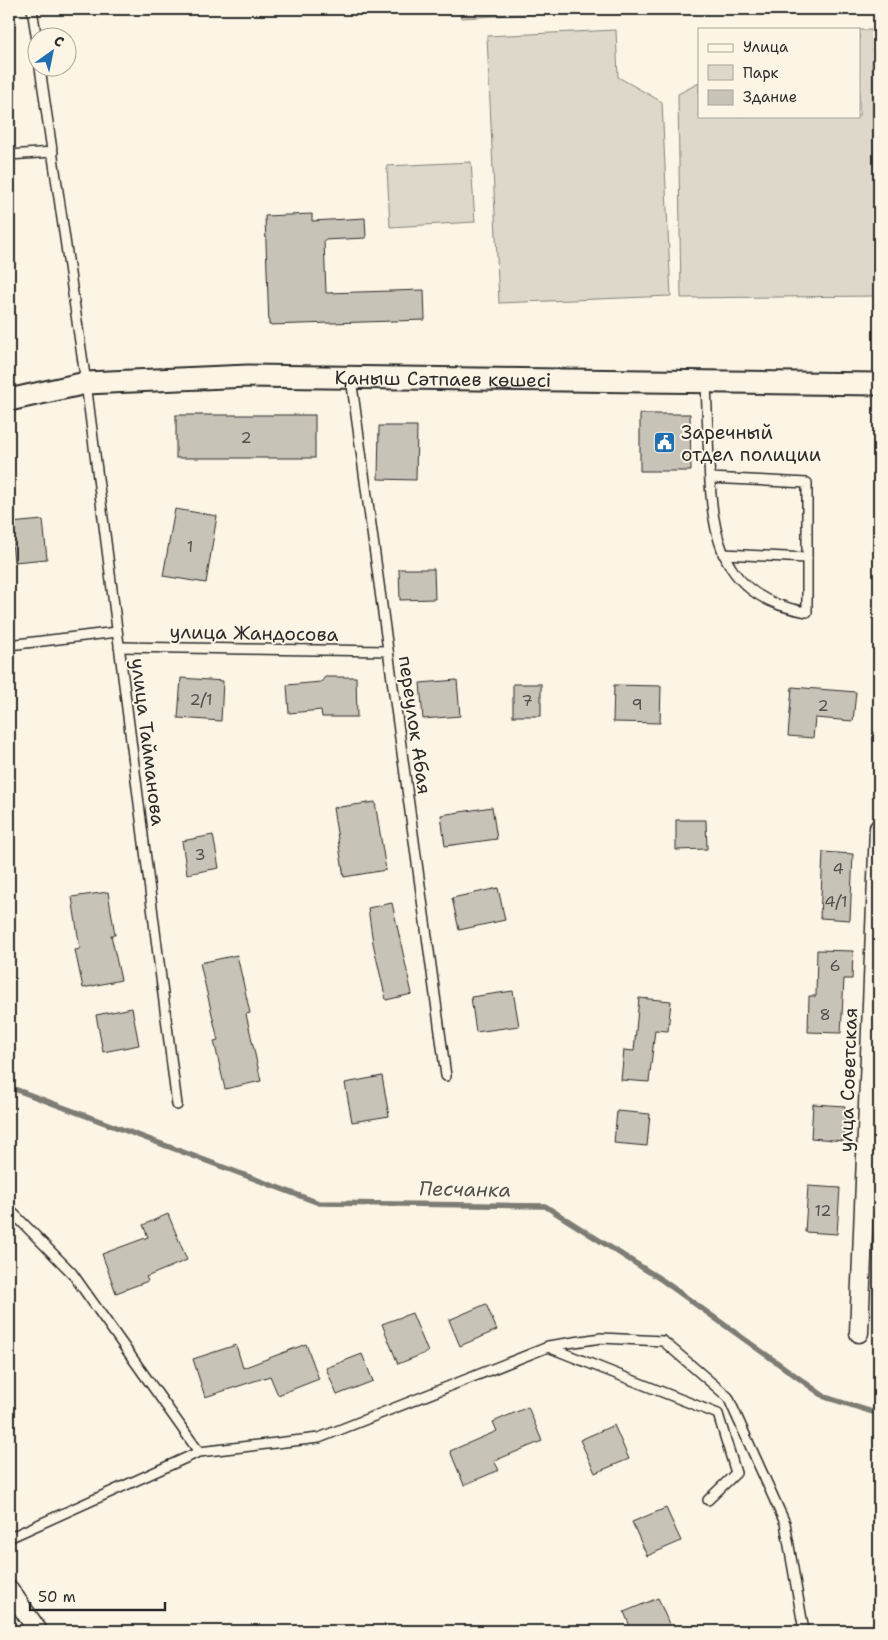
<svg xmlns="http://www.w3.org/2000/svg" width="888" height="1640" font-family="'Shantell Sans',sans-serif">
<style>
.green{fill:#ded8ca;stroke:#84827a}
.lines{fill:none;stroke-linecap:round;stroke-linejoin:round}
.stream{stroke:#7d7b74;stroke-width:5.5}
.building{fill:#c8c3b7;stroke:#2b2b2b}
.service-casing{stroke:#2b2b2b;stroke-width:12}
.minor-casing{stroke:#2b2b2b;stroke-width:21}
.tertiary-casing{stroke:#2b2b2b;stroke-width:25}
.service{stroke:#fcf5e5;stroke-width:9}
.minor{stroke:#fcf5e5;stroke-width:18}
.tertiary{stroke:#fcf5e5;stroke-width:21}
.labels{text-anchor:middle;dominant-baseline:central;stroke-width:4;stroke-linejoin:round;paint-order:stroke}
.number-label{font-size:16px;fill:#52514e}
.street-label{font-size:19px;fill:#2b2b2b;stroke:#fcf5e5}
.poi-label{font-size:19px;fill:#2b2b2b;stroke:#fcf5e5;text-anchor:start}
.water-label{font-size:20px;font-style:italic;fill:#545350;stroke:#fcf5e5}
</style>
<rect width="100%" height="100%" fill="#fcf5e5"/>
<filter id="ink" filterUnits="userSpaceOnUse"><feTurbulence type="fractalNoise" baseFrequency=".02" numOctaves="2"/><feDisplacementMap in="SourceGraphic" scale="10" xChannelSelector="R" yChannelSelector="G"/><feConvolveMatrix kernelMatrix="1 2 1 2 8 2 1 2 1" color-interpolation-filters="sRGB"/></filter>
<g filter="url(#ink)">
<g class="green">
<path d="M 460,9 L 611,9 L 461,18 Z"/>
<path d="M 616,30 L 618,77 L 662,102 L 671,296 L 499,303 L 487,36 Z"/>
<path d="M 859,30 L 872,30 L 875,296 L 681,298 L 678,94 L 699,83 L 699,116 L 859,116 Z"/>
<path d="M 471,162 L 475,222 L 390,227 L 387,166 Z"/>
</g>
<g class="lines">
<path class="stream" d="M 9,1087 L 319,1203 L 545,1206 L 662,1280 L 825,1397 L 879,1414"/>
</g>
<g class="building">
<path d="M 312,214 L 312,221 L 365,218 L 366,238 L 324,240 L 326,293 L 424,290 L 425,320 L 269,325 L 265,216 Z"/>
<path d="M 640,414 L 690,414 L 691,471 L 640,471 Z"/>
<rect x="176" y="415" width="139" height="43"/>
<path d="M 379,426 L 417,426 L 416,480 L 378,479 Z"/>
<path d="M 175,509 L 217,516 L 206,583 L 163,576 Z"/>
<path d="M 43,520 L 47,559 L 14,562 L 10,523 Z"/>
<path d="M 399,569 L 434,569 L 435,599 L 400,600 Z"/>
<path d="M 325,677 L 356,677 L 357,717 L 322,717 L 321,710 L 289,713 L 287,685 L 321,682 Z"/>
<path d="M 181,678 L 223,681 L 221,721 L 178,718 Z"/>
<path d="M 457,680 L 460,716 L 423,719 L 420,683 Z"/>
<rect x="513" y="684" width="28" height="32"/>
<path d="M 614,685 L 661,686 L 660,723 L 613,722 Z"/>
<path d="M 792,687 L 856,692 L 853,721 L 815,718 L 813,738 L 788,736 Z"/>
<path d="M 375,802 L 386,870 L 344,877 L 333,808 Z"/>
<path d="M 492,807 L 497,839 L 445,846 L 441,815 Z"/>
<path d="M 676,820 L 706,820 L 707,849 L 676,850 Z"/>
<path d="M 213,835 L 219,868 L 187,874 L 182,841 Z"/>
<path d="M 823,852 L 853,854 L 850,920 L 820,918 Z"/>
<path d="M 498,888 L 505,920 L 459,930 L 452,898 Z"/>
<path d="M 108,892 L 115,935 L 111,935 L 121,980 L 83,988 L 75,950 L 80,949 L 72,897 Z"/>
<path d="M 392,903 L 412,994 L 386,1000 L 373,943 L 368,908 Z"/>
<path d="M 817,950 L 853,951 L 852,979 L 844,979 L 841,1033 L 808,1032 L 809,996 L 816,996 Z"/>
<path d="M 237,955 L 250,1013 L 246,1014 L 261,1081 L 225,1089 L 214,1041 L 218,1040 L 200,963 Z"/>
<path d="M 513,991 L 519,1026 L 476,1032 L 471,997 Z"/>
<path d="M 639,998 L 671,1001 L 668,1031 L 655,1030 L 649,1082 L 621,1080 L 624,1050 L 634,1051 Z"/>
<path d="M 132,1008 L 139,1045 L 103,1052 L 96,1015 Z"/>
<path d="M 382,1076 L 389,1116 L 352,1122 L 345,1083 Z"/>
<path d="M 813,1104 L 845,1106 L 844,1141 L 811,1138 Z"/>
<path d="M 617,1111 L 650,1114 L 647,1146 L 614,1143 Z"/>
<path d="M 808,1186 L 840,1188 L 837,1234 L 805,1232 Z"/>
<path d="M 168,1214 L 187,1260 L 146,1277 L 148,1281 L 116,1293 L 102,1254 L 148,1237 L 143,1225 Z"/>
<path d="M 486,1304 L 497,1330 L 460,1346 L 449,1320 Z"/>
<path d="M 412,1313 L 428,1352 L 398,1364 L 382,1324 Z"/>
<path d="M 306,1344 L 319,1379 L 278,1395 L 270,1376 L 205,1397 L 193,1359 L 236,1345 L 243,1368 Z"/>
<path d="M 362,1354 L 373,1381 L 337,1395 L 326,1368 Z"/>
<path d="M 528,1407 L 542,1441 L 494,1461 L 499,1470 L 464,1485 L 450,1451 L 497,1431 L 493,1422 Z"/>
<path d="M 614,1425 L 629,1459 L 595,1473 L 580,1440 Z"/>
<path d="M 666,1508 L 681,1541 L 647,1556 L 632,1522 Z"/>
<path d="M 658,1598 L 672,1631 L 632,1631 L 624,1612 Z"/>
</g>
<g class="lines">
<defs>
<g id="service">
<path d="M 32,9 L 38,47"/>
<path d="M 40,68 L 86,383 L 177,1105"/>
<path d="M 9,155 L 53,152"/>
<path d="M 351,378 L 446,1076"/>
<path d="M 706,382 C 707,409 708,436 709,463 C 712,538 721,598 807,612 L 807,483 L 710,478"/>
<path d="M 723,554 L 807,558"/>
<path d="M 9,645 L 117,632"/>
<path d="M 119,647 L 388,651"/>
<path d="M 9,1209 L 72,1273 L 199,1452 L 9,1538"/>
<path d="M 548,1346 L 601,1338 L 663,1341 L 728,1397 L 785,1523 L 804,1631"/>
<path d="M 199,1452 L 319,1438 L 548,1347 L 718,1414 L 736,1473 L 708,1500"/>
</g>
<g id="minor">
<path d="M 859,1333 L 879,828"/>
<path d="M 9,1589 L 38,1631"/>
</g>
<g id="tertiary">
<path id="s1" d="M 9,400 L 86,383 L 248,376 L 879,384"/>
</g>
</defs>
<use href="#service" class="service-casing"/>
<use href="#minor" class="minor-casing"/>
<use href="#tertiary" class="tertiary-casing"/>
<use href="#service" class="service"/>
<use href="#minor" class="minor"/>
<use href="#tertiary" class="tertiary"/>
</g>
</g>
<defs>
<symbol id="civic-square" viewBox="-11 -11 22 22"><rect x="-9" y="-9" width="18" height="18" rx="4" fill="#1f6fb2" stroke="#fcf5e5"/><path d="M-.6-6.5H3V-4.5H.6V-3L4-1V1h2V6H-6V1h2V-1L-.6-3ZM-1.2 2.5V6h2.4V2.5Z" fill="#fff"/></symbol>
</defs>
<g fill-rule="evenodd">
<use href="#civic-square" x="652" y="430" width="25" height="25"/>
</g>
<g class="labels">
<g class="number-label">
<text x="246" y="437">2</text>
<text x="190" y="546">1</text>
<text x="201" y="699">2/1</text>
<text x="527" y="700">7</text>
<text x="637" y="704">9</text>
<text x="823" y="705">2</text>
<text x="200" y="854">3</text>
<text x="838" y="868">4</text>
<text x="836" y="901">4/1</text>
<text x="835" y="965">6</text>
<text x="825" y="1014">8</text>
<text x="823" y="1210">12</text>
</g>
<g class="street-label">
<text stroke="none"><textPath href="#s1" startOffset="436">Қаныш Сәтпаев көшесі</textPath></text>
<text transform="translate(254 633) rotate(1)">улица Жандосова</text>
<text transform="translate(415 725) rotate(82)">переулок Абая</text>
<text transform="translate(148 742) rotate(83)">улица Тайманова</text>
<text transform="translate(848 1080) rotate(-88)">улца Советская</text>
</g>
<g class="poi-label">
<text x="681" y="432">Заречный<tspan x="681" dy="22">отдел полиции</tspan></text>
</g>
<g class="water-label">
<text transform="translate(465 1189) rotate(1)">Песчанка</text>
</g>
</g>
<rect width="888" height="1640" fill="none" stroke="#fcf5e5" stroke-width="30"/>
<rect x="15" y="15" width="858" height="1610" fill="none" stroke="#2b2b2b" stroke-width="2" filter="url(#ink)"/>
<rect x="698" y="28" width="162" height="90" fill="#fcf5e5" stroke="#a8a49b"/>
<rect x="708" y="44" width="25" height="8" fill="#fcf5e5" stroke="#a8a49b"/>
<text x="743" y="52" font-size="15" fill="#2b2b2b">Улица</text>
<rect x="708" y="65" width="25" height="15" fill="#ded8ca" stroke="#a8a49b"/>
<text x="743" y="78" font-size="15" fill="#2b2b2b">Парк</text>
<rect x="708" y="90" width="25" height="15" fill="#c8c3b7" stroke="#a8a49b"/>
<text x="743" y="102" font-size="15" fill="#2b2b2b">Здание</text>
<g transform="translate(52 52) rotate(33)"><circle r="24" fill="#fcf5e5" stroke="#a8a49b"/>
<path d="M0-4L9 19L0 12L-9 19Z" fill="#1f6fb2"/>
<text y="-8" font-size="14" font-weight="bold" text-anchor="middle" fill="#2b2b2b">С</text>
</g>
<path d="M30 1602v8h135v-8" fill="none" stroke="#2b2b2b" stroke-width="2.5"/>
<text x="38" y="1602" font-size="15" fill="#2b2b2b" stroke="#fcf5e5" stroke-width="4" paint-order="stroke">50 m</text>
</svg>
